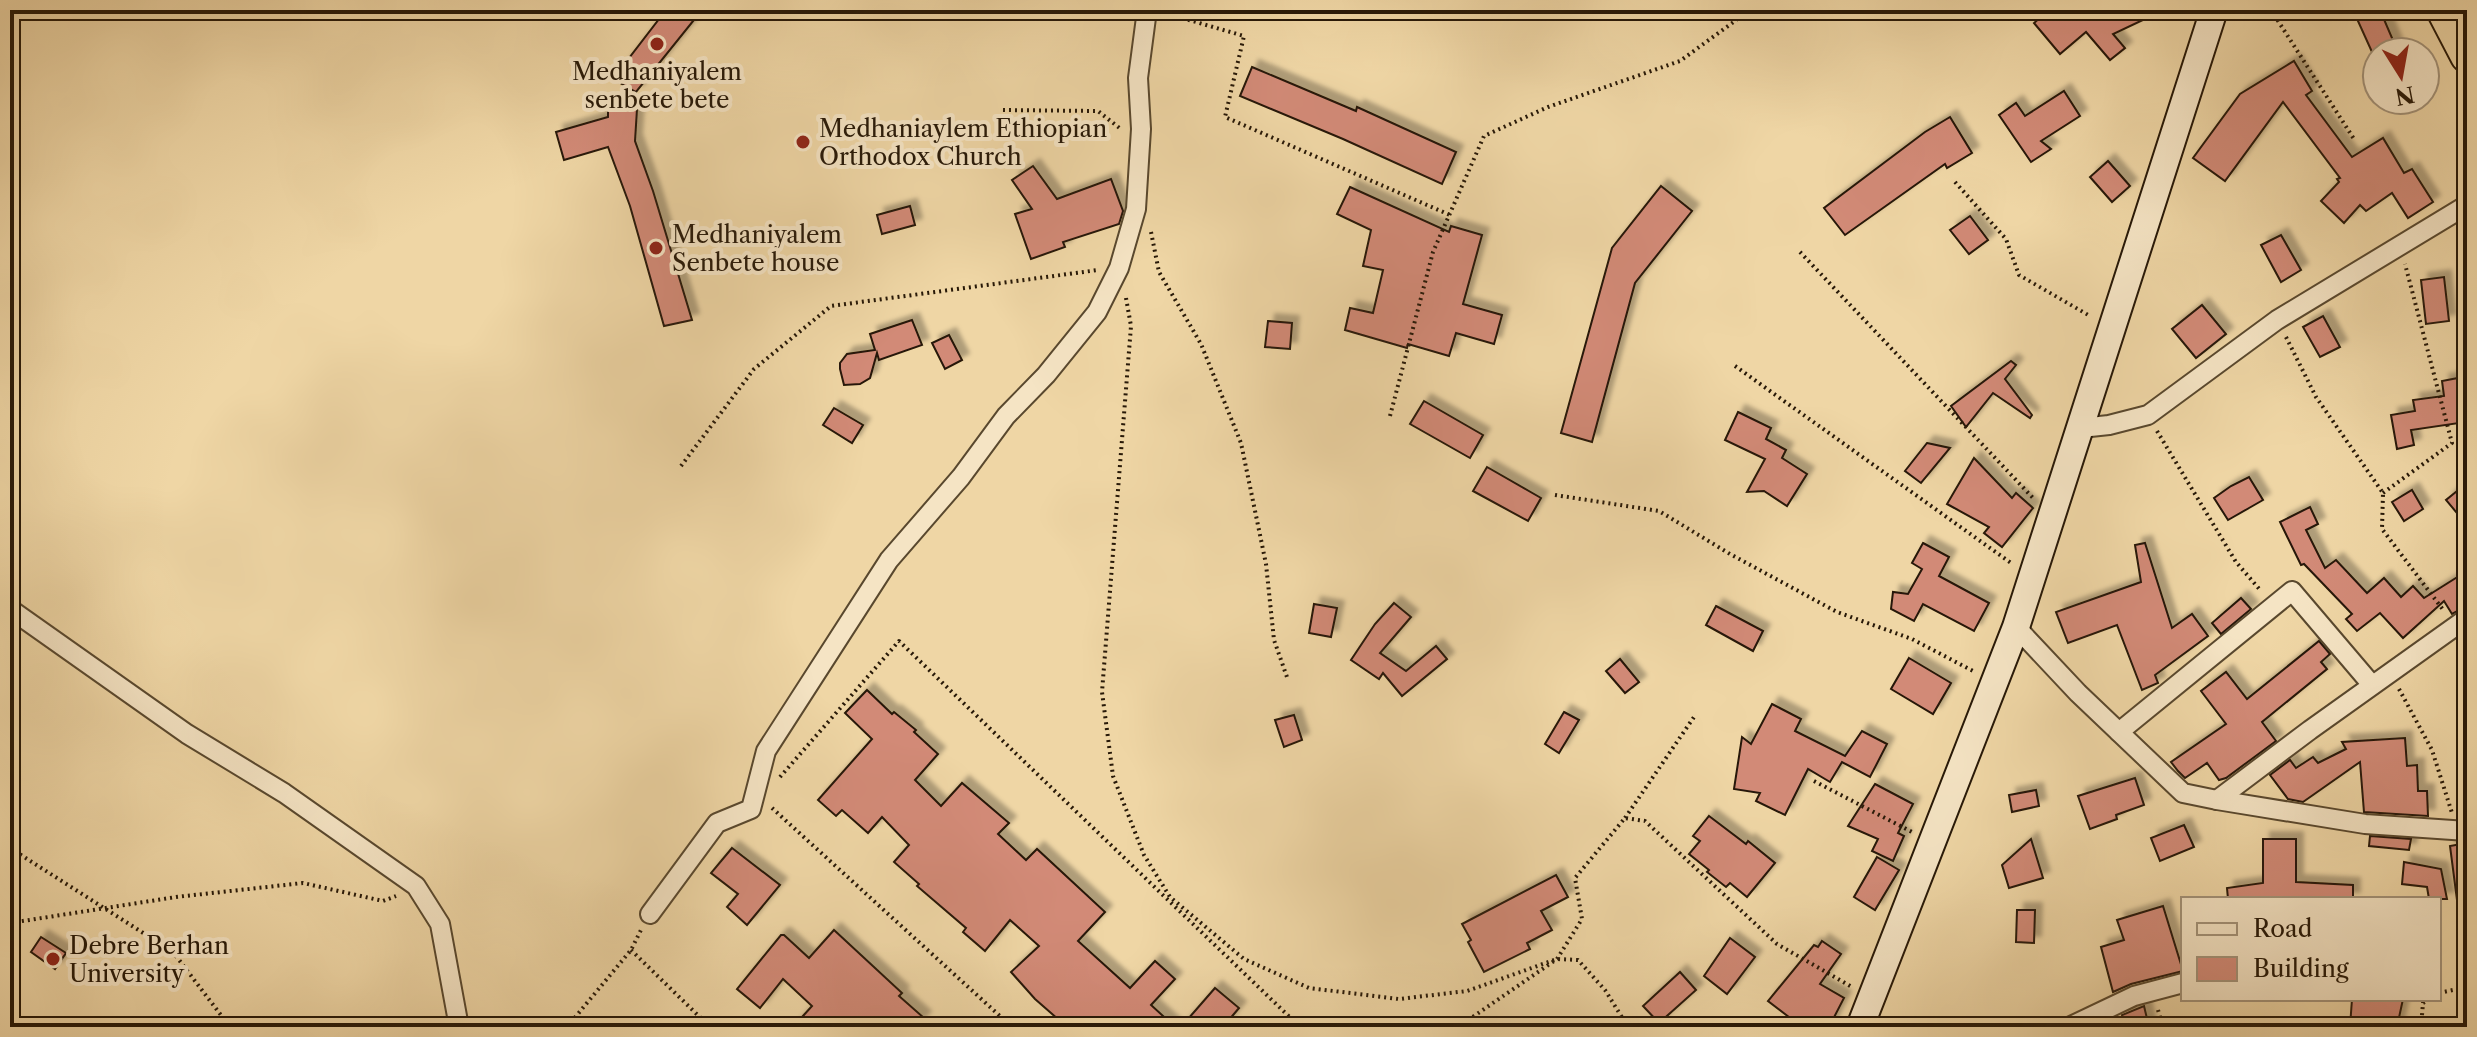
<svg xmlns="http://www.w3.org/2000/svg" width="2477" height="1037" font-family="'Libre Caslon Text',serif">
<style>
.building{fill:#d28a77;stroke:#271807;stroke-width:2;filter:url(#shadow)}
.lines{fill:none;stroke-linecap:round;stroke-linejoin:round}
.street-casing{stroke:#59482e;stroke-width:22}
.secondary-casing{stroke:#271807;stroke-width:30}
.highway-casing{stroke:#271807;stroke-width:36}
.path{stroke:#271807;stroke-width:4;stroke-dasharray:2 4;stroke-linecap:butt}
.street{stroke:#f5e4c4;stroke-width:18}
.secondary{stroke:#f5e4c4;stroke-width:26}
.highway{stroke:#efd6a5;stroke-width:32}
.poi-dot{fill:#8f2418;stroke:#f5e4c4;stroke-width:3}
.labels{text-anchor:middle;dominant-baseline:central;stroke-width:8;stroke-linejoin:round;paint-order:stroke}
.poi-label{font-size:24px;fill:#271807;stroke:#f5e4c4;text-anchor:start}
</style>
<defs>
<filter id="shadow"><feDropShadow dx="7" dy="-7" stdDeviation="2" flood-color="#0004"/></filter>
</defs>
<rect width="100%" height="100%" fill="#efd6a5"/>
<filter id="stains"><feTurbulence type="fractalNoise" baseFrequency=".0025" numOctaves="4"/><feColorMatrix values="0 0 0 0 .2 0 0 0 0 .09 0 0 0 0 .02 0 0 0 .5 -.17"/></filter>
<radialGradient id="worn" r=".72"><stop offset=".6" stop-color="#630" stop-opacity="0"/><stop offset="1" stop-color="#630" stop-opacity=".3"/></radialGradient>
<g class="building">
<path d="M 666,10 L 702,10 L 636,92 L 613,79 Z"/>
<path d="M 2049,10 L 2164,10 L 2113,34 L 2125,48 L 2110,60 L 2086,32 L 2060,54 L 2034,23 Z"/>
<path d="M 2353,10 L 2380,10 L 2398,52 L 2372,52 Z"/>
<path d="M 2294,61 L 2312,91 L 2306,95 L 2352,157 L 2383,138 L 2404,173 L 2412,169 L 2433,202 L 2408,218 L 2392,193 L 2366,211 L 2360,205 L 2344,223 L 2321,201 L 2339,182 L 2337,179 L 2340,178 L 2283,102 L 2225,181 L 2193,158 L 2240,94 Z"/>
<path d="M 1252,67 L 1356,111 L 1357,107 L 1456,152 L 1442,184 L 1343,139 L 1240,96 Z"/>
<path d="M 2064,91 L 2080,116 L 2041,141 L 2051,149 L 2031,162 L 1999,115 L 2016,103 L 2025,116 Z"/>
<path d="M 608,109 L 637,109 L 635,141 L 653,191 L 692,320 L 664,326 L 630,206 L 608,147 L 564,160 L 556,132 L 608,117 Z"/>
<path d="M 1950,117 L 1972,153 L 1947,168 L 1945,164 L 1845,235 L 1824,208 L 1925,132 Z"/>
<path d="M 2108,161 L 2130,186 L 2112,202 L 2090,177 Z"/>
<path d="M 1033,166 L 1057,199 L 1111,179 L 1123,211 L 1119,224 L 1063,242 L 1065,247 L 1031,259 L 1015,214 L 1032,209 L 1012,180 Z"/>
<path d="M 1661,186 L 1692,211 L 1635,283 L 1592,442 L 1561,433 L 1612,248 Z"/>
<path d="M 1350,187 L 1449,232 L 1451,226 L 1482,235 L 1463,304 L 1502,315 L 1494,344 L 1456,333 L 1449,356 L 1408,344 L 1407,348 L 1345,330 L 1350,308 L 1373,313 L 1383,270 L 1363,266 L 1371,230 L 1337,214 Z"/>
<path d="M 910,206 L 915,225 L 882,234 L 877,215 Z"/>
<path d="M 1970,216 L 1988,240 L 1969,254 L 1950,230 Z"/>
<path d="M 2281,235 L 2301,270 L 2281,282 L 2261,245 Z"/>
<path d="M 2444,277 L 2449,321 L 2426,324 L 2421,280 Z"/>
<path d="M 2202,305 L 2226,334 L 2196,358 L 2172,329 Z"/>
<path d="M 2323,316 L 2340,347 L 2320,357 L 2303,327 Z"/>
<path d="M 912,320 L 922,345 L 879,360 L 877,353 L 870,378 L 860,384 L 844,385 L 840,369 L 840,363 L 847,354 L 875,350 L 870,334 Z"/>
<path d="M 1268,321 L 1292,323 L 1290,349 L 1265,347 Z"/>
<path d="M 949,335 L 962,360 L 945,369 L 932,343 Z"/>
<path d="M 2011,361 L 2016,365 L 2005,379 L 2032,415 L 2030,418 L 1993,393 L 1966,427 L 1951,406 Z"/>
<path d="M 2458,378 L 2466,422 L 2411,430 L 2414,445 L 2397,449 L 2391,415 L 2415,411 L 2413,400 L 2444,396 L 2442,381 Z"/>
<path d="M 1424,401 L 1483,435 L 1470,458 L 1410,424 Z"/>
<path d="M 834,408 L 863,425 L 852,443 L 823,425 Z"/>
<path d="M 1738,412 L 1771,428 L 1766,439 L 1786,450 L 1782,458 L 1807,474 L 1787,506 L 1764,491 L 1747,492 L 1765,459 L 1725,440 Z"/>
<path d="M 1927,443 L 1950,448 L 1921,483 L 1905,471 Z"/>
<path d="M 1974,458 L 2012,498 L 2016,493 L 2033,508 L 2002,547 L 1984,533 L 1989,527 L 1947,504 Z"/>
<path d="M 1487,467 L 1541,498 L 1528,521 L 1473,491 Z"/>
<path d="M 2249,477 L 2263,500 L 2228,520 L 2214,498 L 2231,486 Z"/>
<path d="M 2467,483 L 2467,525 L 2446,500 Z"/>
<path d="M 2412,490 L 2423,509 L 2404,521 L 2392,502 Z"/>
<path d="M 2310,507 L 2318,524 L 2306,530 L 2325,568 L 2336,560 L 2367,593 L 2384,578 L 2401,597 L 2413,586 L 2424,598 L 2467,571 L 2467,606 L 2452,614 L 2444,601 L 2403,638 L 2380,613 L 2357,631 L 2346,619 L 2352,614 L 2304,564 L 2301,565 L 2280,522 Z"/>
<path d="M 1923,543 L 1949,557 L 1939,576 L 1989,603 L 1974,631 L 1923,604 L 1914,621 L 1891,609 L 1893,592 L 1908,594 L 1922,569 L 1912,563 Z"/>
<path d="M 2145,543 L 2172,628 L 2192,614 L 2208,636 L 2155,675 L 2158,683 L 2142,690 L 2117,625 L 2068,643 L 2056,612 L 2141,582 L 2135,545 Z"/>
<path d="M 2241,598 L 2251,609 L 2221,634 L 2212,623 Z"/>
<path d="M 1394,603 L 1411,617 L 1380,653 L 1406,671 L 1436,646 L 1447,659 L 1402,696 L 1383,673 L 1379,679 L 1351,660 L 1375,624 Z"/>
<path d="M 1314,604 L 1337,608 L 1331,637 L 1309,633 Z"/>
<path d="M 1716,606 L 1763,631 L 1753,651 L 1706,625 Z"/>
<path d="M 2319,641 L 2330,654 L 2321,662 L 2327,669 L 2262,722 L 2276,741 L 2226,778 L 2219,780 L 2207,763 L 2185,778 L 2178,771 L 2171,762 L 2226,724 L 2201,691 L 2226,672 L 2247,699 Z"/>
<path d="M 1909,658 L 1951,683 L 1933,714 L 1891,689 Z"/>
<path d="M 1620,659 L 1639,682 L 1625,693 L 1606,671 Z"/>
<path d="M 867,690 L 892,714 L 894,712 L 916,730 L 914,732 L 938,754 L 915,780 L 941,806 L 962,783 L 1009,823 L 998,834 L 1026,860 L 1037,849 L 1105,912 L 1078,941 L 1130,988 L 1155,961 L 1175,979 L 1151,1005 L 1175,1027 L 1067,1027 L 1035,999 L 1011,972 L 1039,946 L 1010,920 L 985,951 L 963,932 L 966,928 L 917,886 L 919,884 L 894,862 L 909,845 L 882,817 L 868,833 L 842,810 L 836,816 L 818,800 L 872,739 L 845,713 Z"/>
<path d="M 1772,704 L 1801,719 L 1795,731 L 1845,756 L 1862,731 L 1887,744 L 1870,777 L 1842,762 L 1830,782 L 1808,769 L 1785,815 L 1756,801 L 1760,793 L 1734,789 L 1742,737 L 1751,744 Z"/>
<path d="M 1564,712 L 1579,720 L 1559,753 L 1545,744 Z"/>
<path d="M 1294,715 L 1302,740 L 1284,747 L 1275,720 Z"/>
<path d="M 2405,738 L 2407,766 L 2417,765 L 2418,791 L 2427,791 L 2428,816 L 2364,812 L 2360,762 L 2303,802 L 2288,799 L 2270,775 L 2290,760 L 2296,768 L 2313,757 L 2318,763 L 2346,749 L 2342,742 Z"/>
<path d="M 2135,778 L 2144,805 L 2116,815 L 2117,819 L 2090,829 L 2078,796 Z"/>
<path d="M 1875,784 L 1913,804 L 1898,833 L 1904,836 L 1893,861 L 1872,851 L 1878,839 L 1848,826 Z"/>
<path d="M 2036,790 L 2039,806 L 2012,812 L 2009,795 Z"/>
<path d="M 1709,816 L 1746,844 L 1748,841 L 1775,863 L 1747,897 L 1730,883 L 1726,887 L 1707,872 L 1709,870 L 1689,854 L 1700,841 L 1693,836 Z"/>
<path d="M 2184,825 L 2194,847 L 2160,861 L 2151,838 Z"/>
<path d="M 2370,836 L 2411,839 L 2409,850 L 2369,846 Z"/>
<path d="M 2031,839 L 2043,878 L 2009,888 L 2002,865 Z"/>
<path d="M 2263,839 L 2296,839 L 2296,882 L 2353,885 L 2353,899 L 2228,899 L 2227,888 L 2263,883 Z"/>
<path d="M 2467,843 L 2467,900 L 2457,900 L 2450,846 Z"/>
<path d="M 732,848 L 780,885 L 747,925 L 727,907 L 738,894 L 711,873 Z"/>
<path d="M 1877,857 L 1899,870 L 1875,910 L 1854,897 Z"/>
<path d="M 2404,862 L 2441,869 L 2447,899 L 2429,899 L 2427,887 L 2402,884 Z"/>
<path d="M 1556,875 L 1568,897 L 1541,911 L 1552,930 L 1527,943 L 1530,949 L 1484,972 L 1468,942 L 1471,940 L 1462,924 Z"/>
<path d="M 2163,906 L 2183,971 L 2131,984 L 2113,992 L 2101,947 L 2124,940 L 2117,920 Z"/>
<path d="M 2017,910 L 2035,910 L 2034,943 L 2016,942 Z"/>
<path d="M 834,930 L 902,993 L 899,996 L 924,1018 L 915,1027 L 793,1027 L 812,1006 L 783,979 L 760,1008 L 737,989 L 781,935 L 784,935 L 809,958 Z"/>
<path d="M 41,937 L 66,953 L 55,969 L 31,952 Z"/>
<path d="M 1730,938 L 1755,957 L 1727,994 L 1704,976 Z"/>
<path d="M 1822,941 L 1841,954 L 1820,984 L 1844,998 L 1829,1027 L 1802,1027 L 1768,1001 L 1814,945 L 1818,947 Z"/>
<path d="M 1680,972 L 1696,990 L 1659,1023 L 1643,1006 Z"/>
<path d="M 1215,988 L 1239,1008 L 1223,1027 L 1181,1027 Z"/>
<path d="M 2352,999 L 2403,999 L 2397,1027 L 2350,1027 Z"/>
<path d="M 2144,1006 L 2149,1027 L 2124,1027 L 2122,1015 Z"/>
</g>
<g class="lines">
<defs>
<g id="street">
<path d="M 2081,428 L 2109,425 L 2148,415 L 2277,320 L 2467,205"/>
<path d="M 10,609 L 187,734 L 284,793 L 416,886 L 440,924 L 459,1027"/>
<path d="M 2016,627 L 2078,693 L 2183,793 L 2217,800 L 2365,824 L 2467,831"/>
<path d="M 2119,732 L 2292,591 L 2372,685"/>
<path d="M 2217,800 L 2310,730 L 2467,618"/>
<path d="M 650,914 L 717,823 L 751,809 L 766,751 L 889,560 L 961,477 L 1006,416 L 1046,375 L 1097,312 L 1119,268 L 1136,209 L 1141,129 L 1138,78 L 1147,10"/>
<path d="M 2069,1027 L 2134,996 L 2183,983"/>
</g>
<path id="secondary" d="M 1860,1027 L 2016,627 L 2214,10"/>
<path id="highway" d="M 2443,10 L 2467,56"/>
</defs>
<use href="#street" class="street-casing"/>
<use href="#secondary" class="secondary-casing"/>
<use href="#highway" class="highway-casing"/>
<g class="path">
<path d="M 2271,10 L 2354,139"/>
<path d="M 1165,13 L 1244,36 L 1225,117 L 1450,215"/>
<path d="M 1003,110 L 1098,111 L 1122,130"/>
<path d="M 1955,182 L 2006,239 L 2019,275 L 2090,316"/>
<path d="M 1151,232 L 1159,272 L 1201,344 L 1241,443 L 1266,564 L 1274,640 L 1288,680"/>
<path d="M 1800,252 L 2034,499"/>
<path d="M 1126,298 L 1131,326 L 1102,692 L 1113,776 L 1144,855 L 1170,897 L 1244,959 L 1309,988 L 1399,999 L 1467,991 L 1557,959 L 1578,960 L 1605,990 L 1628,1027"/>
<path d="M 2286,337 L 2316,397 L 2383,493 L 2382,529 L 2444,611"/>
<path d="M 1735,366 L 2011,563"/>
<path d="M 1390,416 L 1433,252 L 1484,136 L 1548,107 L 1680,61 L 1750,10"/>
<path d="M 2157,431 L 2236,562 L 2261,591"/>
<path d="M 681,466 L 754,369 L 831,306 L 1098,270"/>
<path d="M 2383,493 L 2452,443 L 2405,264"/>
<path d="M 1555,495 L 1659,511 L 1730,554 L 1837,612 L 1912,639 L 1975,672"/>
<path d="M 2399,689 L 2432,750 L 2452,813"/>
<path d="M 780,777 L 899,641 L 1300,1027"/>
<path d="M 1814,781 L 1912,832"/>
<path d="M 772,808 L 1012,1027"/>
<path d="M 1625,818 L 1694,717"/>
<path d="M 10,848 L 173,952 L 230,1027"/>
<path d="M 10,923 L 176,897 L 303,883 L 383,901 L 396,896"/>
<path d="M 631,950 L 710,1027"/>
<path d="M 2439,993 L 2467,987"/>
<path d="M 2158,1010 L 2163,1027"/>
<path d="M 567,1027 L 631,950 L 641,930"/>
<path d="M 1458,1027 L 1557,959 L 1582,919 L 1575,878 L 1625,818 L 1645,821 L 1777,944 L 1852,987"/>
<path d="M 2421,1027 L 2423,1003 L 2430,999"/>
</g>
<use href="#street" class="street"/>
<use href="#secondary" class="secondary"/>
<use href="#highway" class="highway"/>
</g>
<g class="poi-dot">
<circle cx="657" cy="44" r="8"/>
<circle cx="803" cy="142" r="8"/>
<circle cx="656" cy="248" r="8"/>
<circle cx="53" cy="959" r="8"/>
</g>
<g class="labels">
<g class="poi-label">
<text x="657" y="71" text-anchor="middle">Medhaniyalem<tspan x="657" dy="28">senbete bete</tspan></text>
<text x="819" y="128">Medhaniaylem Ethiopian<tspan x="819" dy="28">Orthodox Church</tspan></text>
<text x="672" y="234">Medhaniyalem<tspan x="672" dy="28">Senbete house</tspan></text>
<text x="69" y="945">Debre Berhan<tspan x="69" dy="28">University</tspan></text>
</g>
</g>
<rect width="2477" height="1037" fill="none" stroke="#efd6a5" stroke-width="40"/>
<rect x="12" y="12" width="2453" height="1013" fill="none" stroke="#271807" stroke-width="4"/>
<rect x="20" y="20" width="2437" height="997" fill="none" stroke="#271807" stroke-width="2"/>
<rect x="2181" y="897" width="260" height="104" fill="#f5e4c4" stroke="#a39278" stroke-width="2"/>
<rect x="2197" y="923" width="40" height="12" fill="#f5e4c4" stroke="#a39278" stroke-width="2"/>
<text x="2253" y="937" font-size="24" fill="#271807">Road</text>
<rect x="2197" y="957" width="40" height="24" fill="#d28a77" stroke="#a39278" stroke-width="2"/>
<text x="2253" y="977" font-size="24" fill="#271807">Building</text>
<g transform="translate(2401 76) rotate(169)"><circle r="38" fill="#f5e4c4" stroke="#a39278" stroke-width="2"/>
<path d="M0-6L14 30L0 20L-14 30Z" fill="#8f2418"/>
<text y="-12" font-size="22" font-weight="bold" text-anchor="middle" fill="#271807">N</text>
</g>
<rect width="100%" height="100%" filter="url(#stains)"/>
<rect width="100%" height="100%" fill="url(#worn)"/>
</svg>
